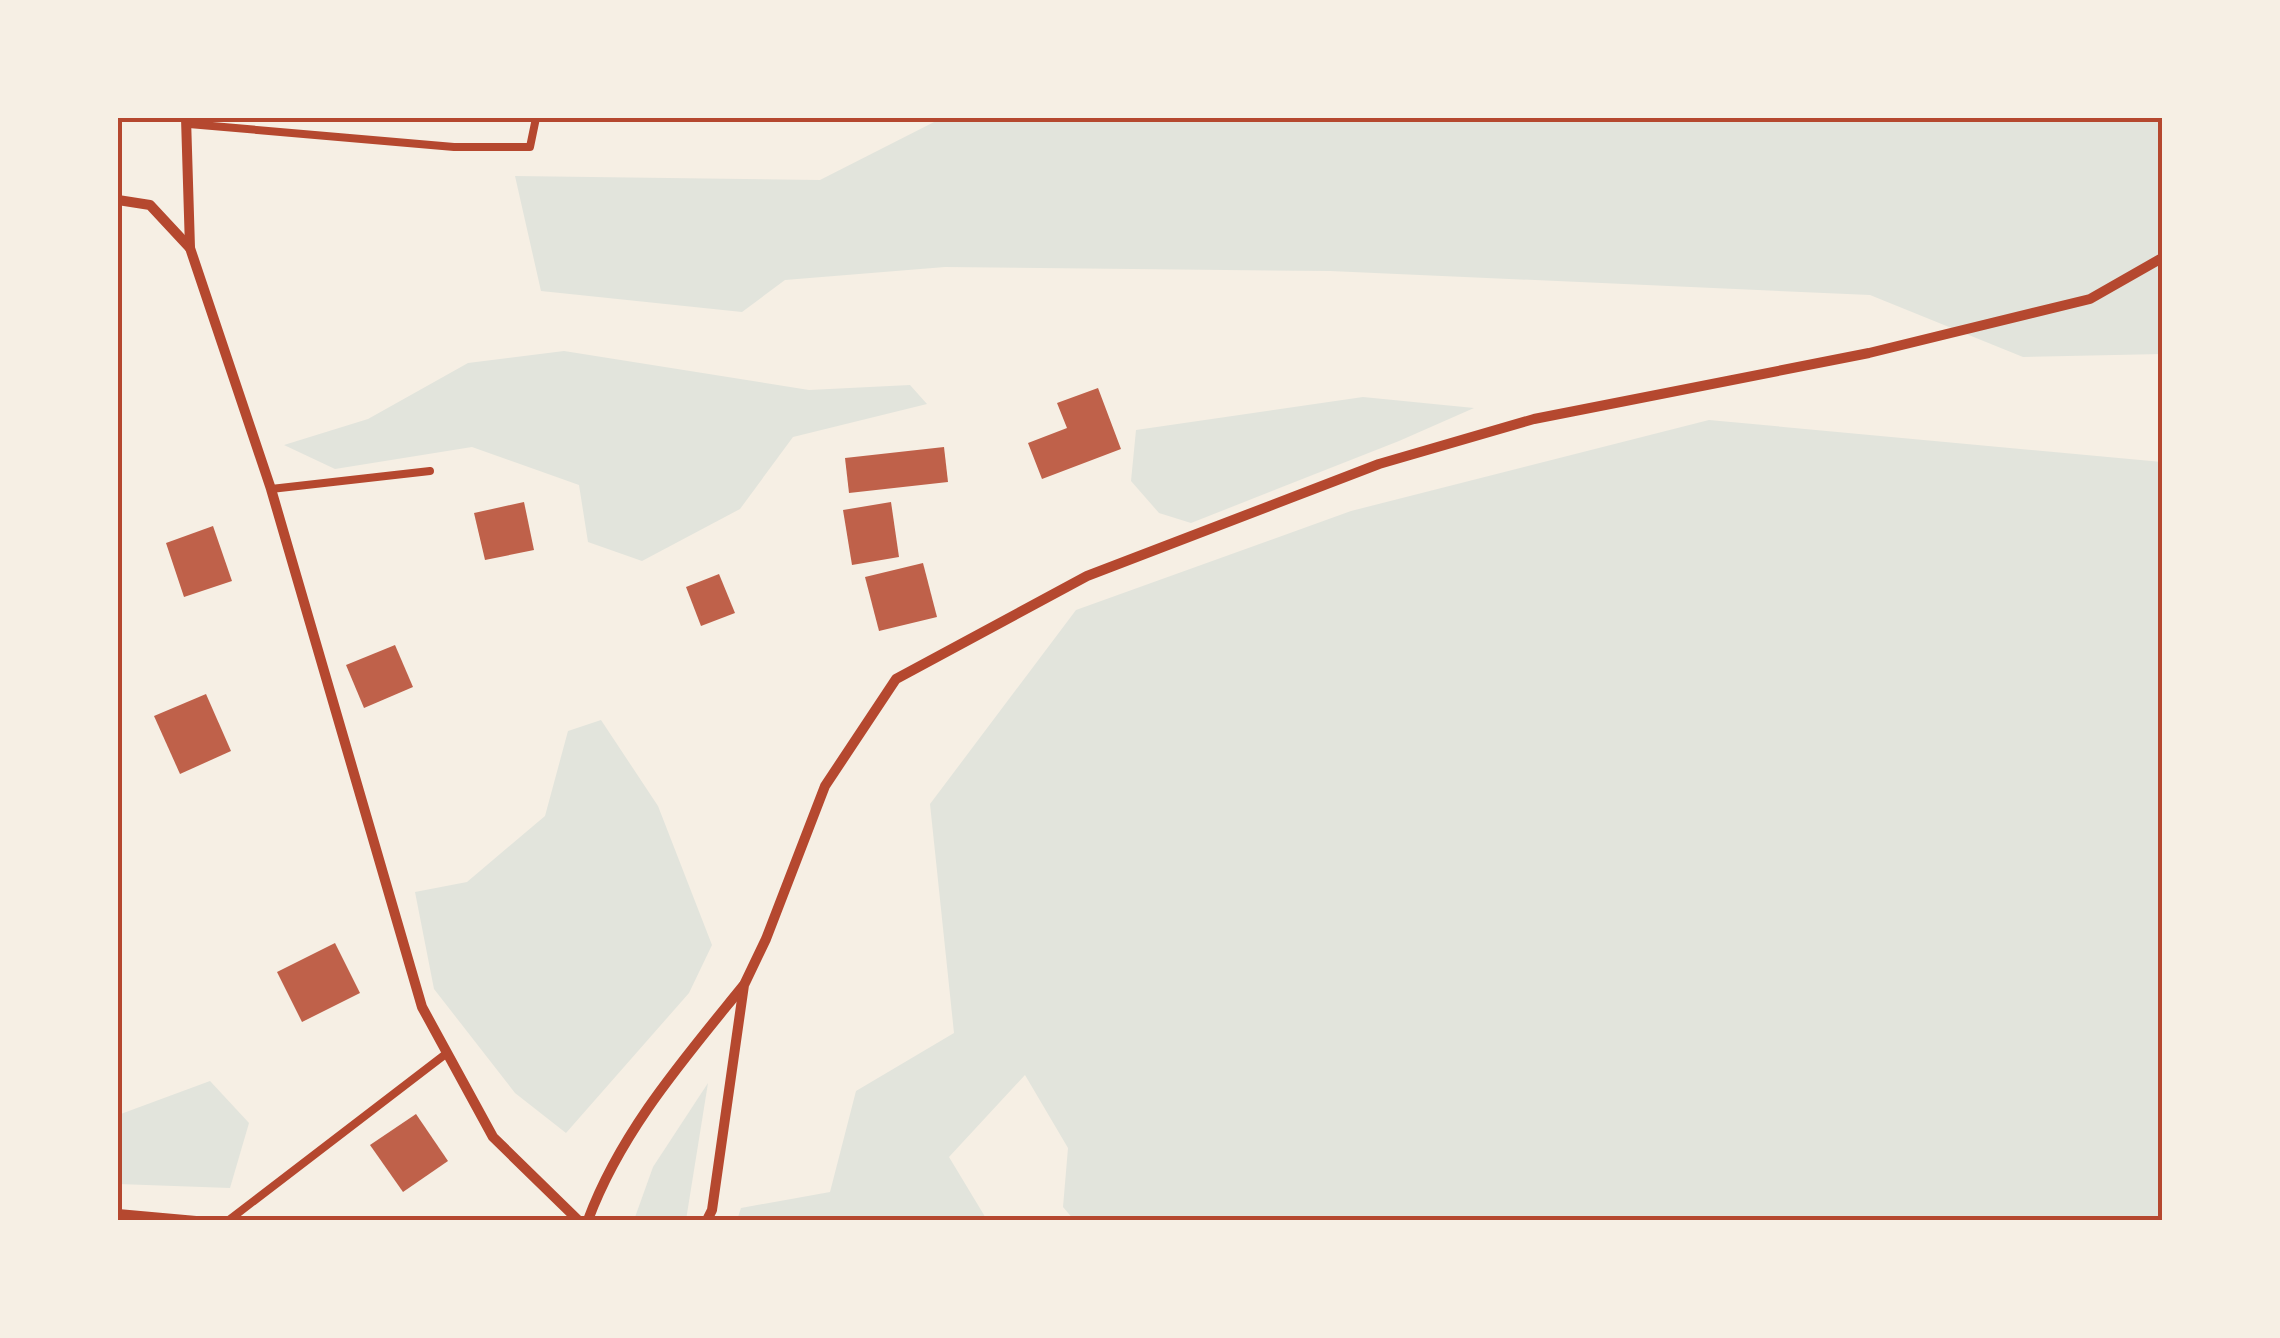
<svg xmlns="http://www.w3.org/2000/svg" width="2280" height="1338" font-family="'Roboto Condensed',sans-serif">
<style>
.green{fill:#e2e4dc}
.building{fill:#bf614a}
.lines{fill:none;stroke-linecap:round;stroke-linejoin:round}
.service{stroke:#b5482f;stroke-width:8}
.minor{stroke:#b5482f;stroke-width:10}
.neatline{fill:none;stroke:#b5482f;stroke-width:4}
</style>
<rect width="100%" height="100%" fill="#f6efe4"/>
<g class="green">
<path d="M 942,118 L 2162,118 L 2162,354 L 2023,357 L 1870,295 L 1330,271 L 945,267 L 785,280 L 742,312 L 541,291 L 515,176 L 820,180 Z"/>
<path d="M 564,351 L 809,390 L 910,385 L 927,404 L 793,437 L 740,509 L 642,561 L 588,542 L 579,485 L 472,447 L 335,469 L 284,445 L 368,419 L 468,363 Z"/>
<path d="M 1363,397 L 1474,408 L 1399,441 L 1191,523 L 1159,513 L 1131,481 L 1136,430 Z"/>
<path d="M 1709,420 L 2162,462 L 2162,1220 L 1074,1220 L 1063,1207 L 1068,1148 L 1025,1075 L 949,1157 L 987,1220 L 737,1220 L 741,1208 L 830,1192 L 856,1091 L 954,1033 L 930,804 L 1076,610 L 1351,511 Z"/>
<path d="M 601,720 L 658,806 L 712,945 L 689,993 L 566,1133 L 515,1093 L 434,989 L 415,892 L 467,882 L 545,816 L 568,731 Z"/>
<path d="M 210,1081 L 249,1123 L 230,1188 L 118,1184 L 118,1115 Z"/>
<path d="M 708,1083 L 686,1220 L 634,1220 L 653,1167 Z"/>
</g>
<g class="building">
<path d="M 1098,388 L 1121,449 L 1042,479 L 1028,443 L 1067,428 L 1057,403 Z"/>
<path d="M 944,447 L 948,482 L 849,493 L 845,458 Z"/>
<path d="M 524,502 L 534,550 L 485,560 L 474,513 Z"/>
<path d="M 891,502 L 899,557 L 852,565 L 843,510 Z"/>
<path d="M 213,526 L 232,581 L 184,597 L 166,543 Z"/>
<path d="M 923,563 L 937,617 L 879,631 L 865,577 Z"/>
<path d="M 719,574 L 735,613 L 701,626 L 686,587 Z"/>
<path d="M 395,645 L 413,687 L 364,708 L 346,665 Z"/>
<path d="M 206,694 L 231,751 L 180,774 L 154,716 Z"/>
<path d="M 335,943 L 360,993 L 302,1022 L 277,972 Z"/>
<path d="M 416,1114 L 448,1161 L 403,1192 L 370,1145 Z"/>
</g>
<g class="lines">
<g class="service">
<path d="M 189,124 L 454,147 L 530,147 L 536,118"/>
<path d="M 271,489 L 430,471"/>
<path d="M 118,1213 L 196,1220"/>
<path d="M 229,1220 L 447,1053"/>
</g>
<g class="minor">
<path d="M 186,118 L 190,248 L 271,489 L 422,1007 L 493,1137 L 578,1220"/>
<path d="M 118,200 L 150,205 L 190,248"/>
<path d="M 588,1220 C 621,1131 684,1059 743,986"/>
<path d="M 707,1220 L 712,1210 L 744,985 L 766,939 L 825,786 L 896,679 L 1087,576 L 1379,464 L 1534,419 L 1869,353 L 2090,299 L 2162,258"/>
</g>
</g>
<rect width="2280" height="1338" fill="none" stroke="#f6efe4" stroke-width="240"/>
<rect x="120" y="120" width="2040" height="1098" class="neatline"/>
</svg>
